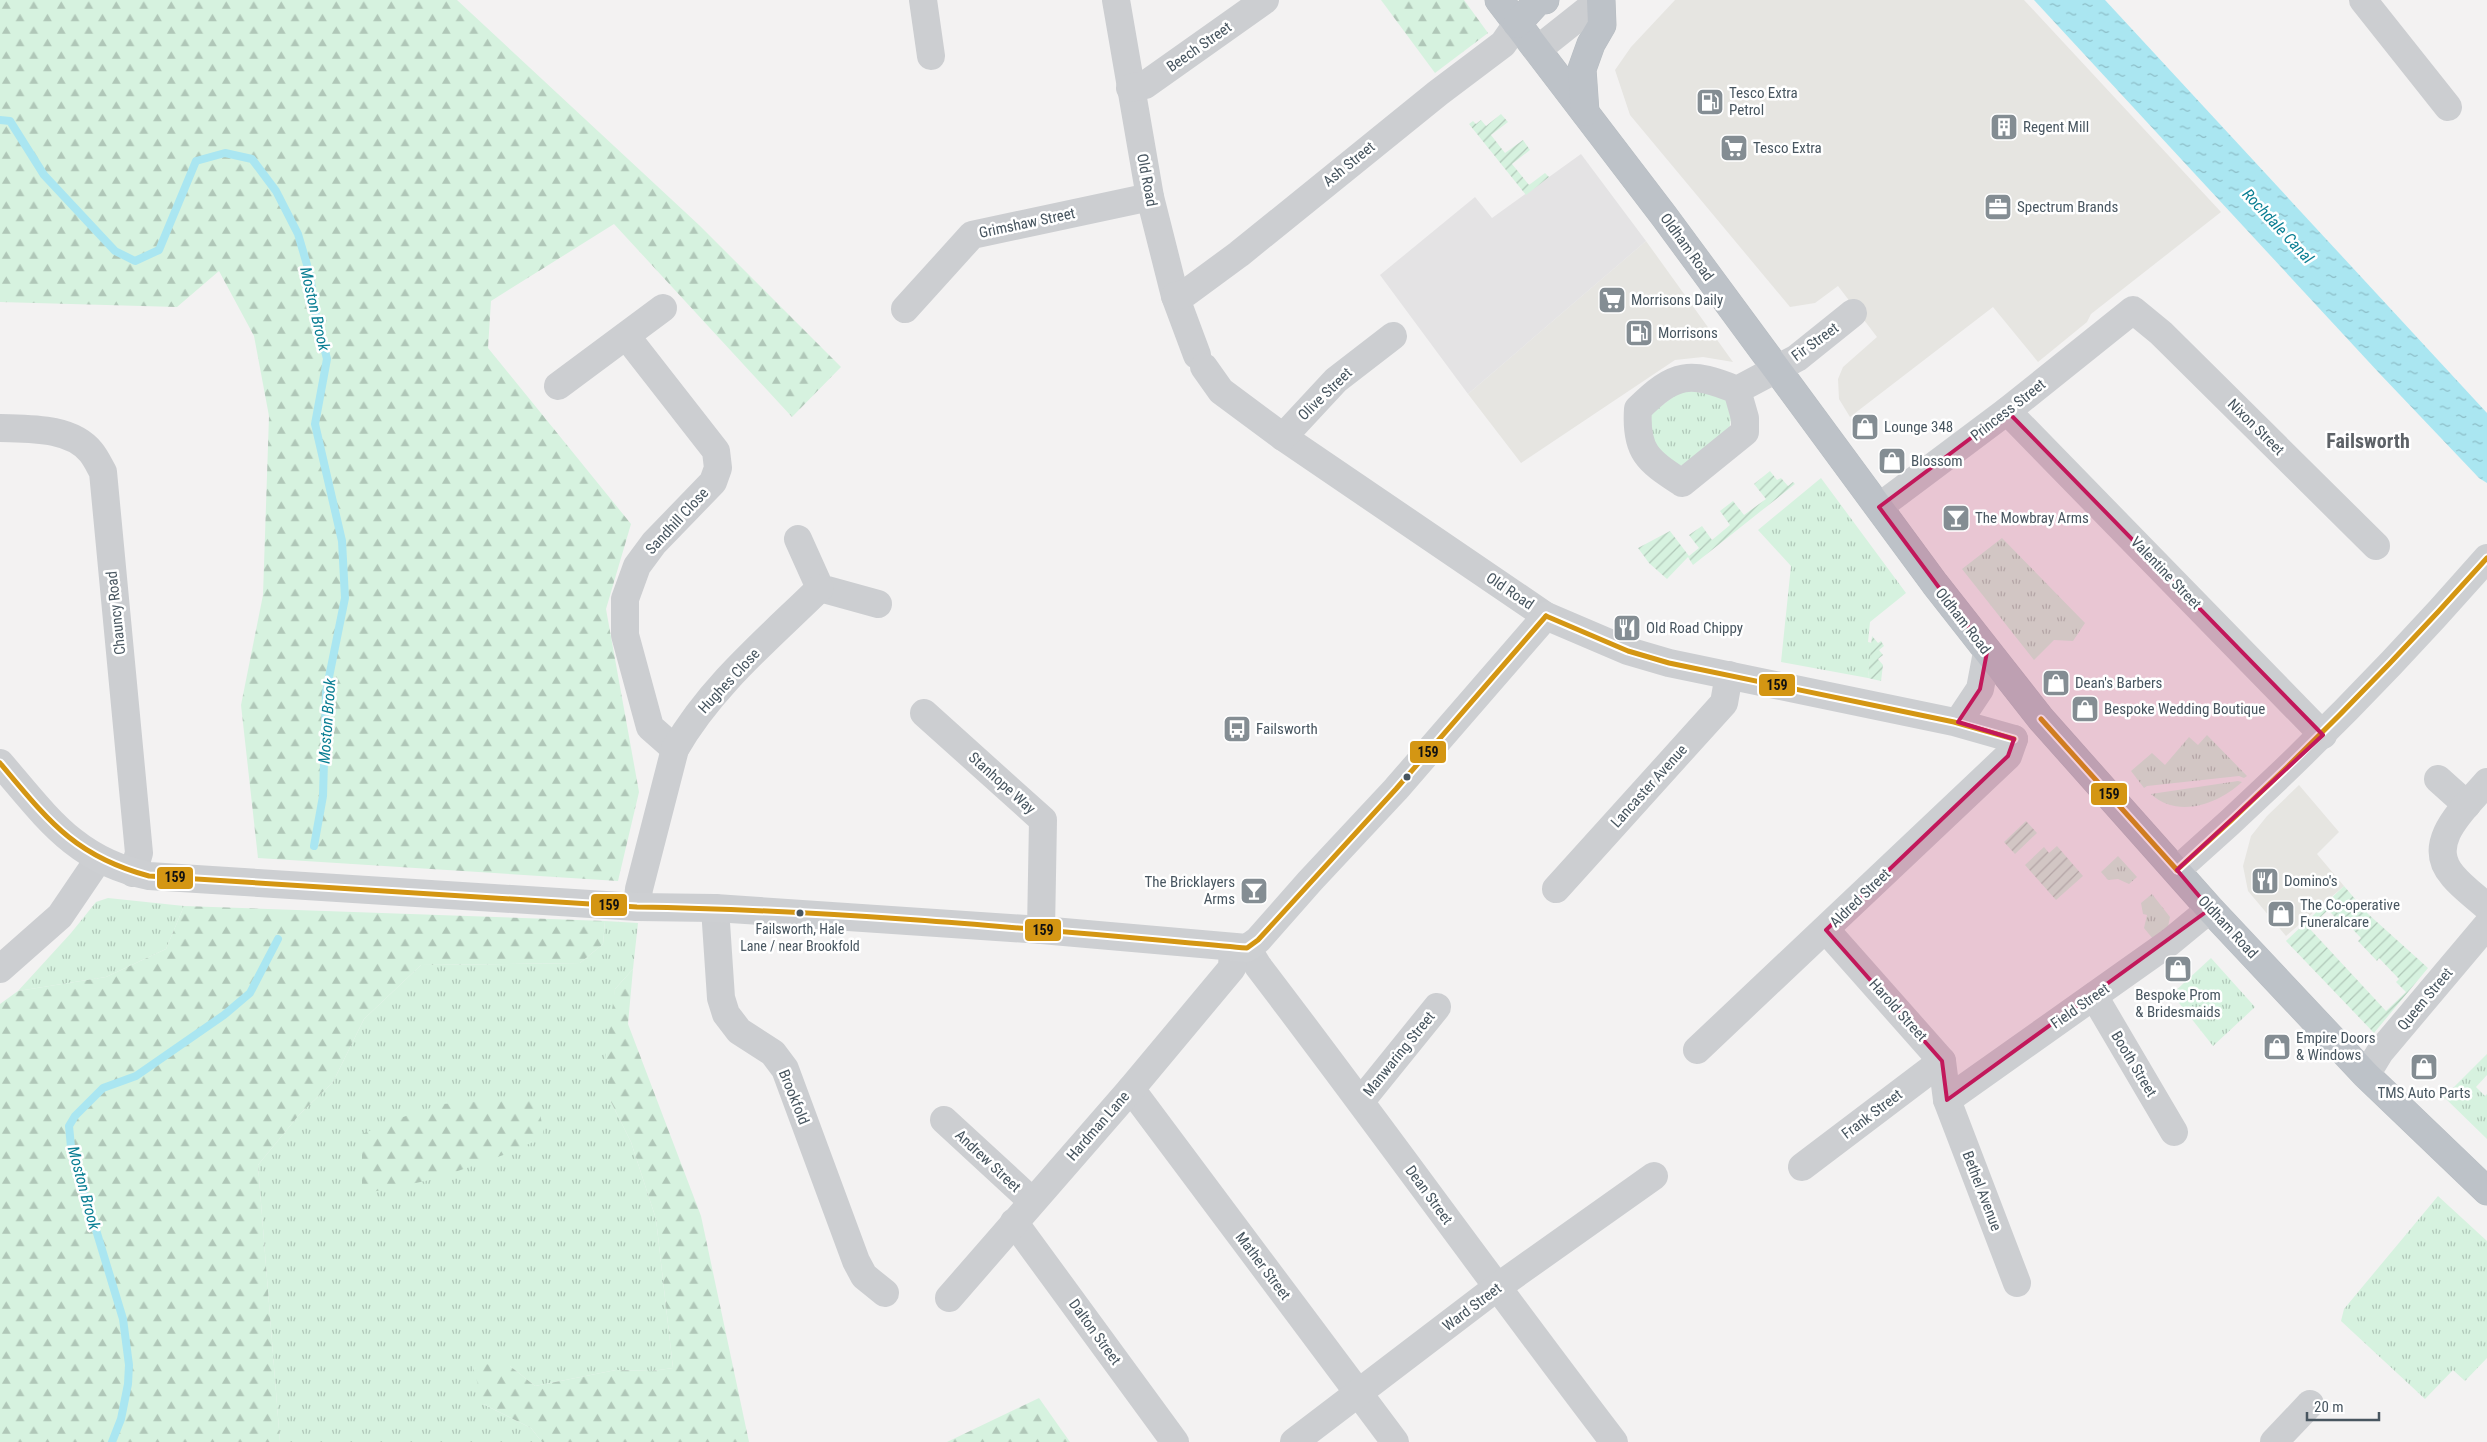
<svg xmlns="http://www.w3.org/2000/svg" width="2487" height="1442" font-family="'Roboto Condensed',sans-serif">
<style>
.commercial{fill:#e6e5e1}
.education{fill:#e4e3e4}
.grass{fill:url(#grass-tufts)}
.forest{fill:url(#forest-firs)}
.garden{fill:url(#garden-furrows);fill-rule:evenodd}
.water{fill:url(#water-ripples)}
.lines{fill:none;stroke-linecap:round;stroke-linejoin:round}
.stream{stroke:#aae6f1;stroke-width:8}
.highway-casing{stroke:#b7bdc2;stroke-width:29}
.street{stroke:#ccced1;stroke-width:28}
.secondary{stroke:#cdcfd2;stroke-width:28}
.highway{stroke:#bdc2c8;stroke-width:28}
.bus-1-casing{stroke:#fff;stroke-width:9}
.bus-1{stroke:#d49613;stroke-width:5}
.marked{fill:#c2185b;fill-opacity:0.2;stroke:#c2185b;stroke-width:4;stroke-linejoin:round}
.bus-dot{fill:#485660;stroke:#fff;stroke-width:2}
.labels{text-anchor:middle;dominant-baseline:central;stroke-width:5;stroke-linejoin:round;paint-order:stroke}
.bus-label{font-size:14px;fill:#485660;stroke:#fff}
.street-label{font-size:15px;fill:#485660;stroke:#fff}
.poi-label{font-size:15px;fill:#485660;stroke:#fff;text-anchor:start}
.water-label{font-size:16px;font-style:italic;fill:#097e93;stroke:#fff}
.district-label{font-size:20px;font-weight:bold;fill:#5d6267;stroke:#fff}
.line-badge{stroke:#fff;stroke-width:2}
.pale-badge-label{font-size:14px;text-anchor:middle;font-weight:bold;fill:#111}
</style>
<defs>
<pattern id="grass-tufts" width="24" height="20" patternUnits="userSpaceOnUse" patternTransform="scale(1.25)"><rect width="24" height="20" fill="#d6f2df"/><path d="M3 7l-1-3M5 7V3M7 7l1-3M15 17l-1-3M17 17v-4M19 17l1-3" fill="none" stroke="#b0c7b8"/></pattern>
<pattern id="forest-firs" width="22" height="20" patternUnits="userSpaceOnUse" patternTransform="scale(1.25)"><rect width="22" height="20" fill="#d6f2df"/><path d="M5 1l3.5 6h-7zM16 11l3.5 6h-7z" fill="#b0c7b8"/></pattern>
<pattern id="garden-furrows" width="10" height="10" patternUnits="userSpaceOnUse" patternTransform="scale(1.25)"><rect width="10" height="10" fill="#d6f2df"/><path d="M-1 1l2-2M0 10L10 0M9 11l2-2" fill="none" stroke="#b0c7b8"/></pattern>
<pattern id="water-ripples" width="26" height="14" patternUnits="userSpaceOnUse" patternTransform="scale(1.25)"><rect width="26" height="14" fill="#aae6f1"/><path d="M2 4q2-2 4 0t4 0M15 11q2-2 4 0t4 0" fill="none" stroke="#8cbdc7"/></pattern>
</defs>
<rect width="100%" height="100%" fill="#f3f2f2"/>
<g class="commercial">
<path d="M 1675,0 L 2024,0 L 2221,212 L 2091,314 L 2087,322 L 2038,362 L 1993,307 L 1850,417 L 1839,399 L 1838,379 L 1843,367 L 1877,337 L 1838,286 L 1815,303 L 1790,307 L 1630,115 L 1615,70 L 1631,47 Z"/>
<path d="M 1646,241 L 1733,362 L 1703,357 L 1675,360 L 1521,463 L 1468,394 Z"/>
<path d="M 2299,785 L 2339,832 L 2317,854 L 2344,886 L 2286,936 L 2248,891 L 2243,866 L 2251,836 L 2267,816 Z"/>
</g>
<path class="education" d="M 1581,154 L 1646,241 L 1468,394 L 1380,275 L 1475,197 L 1492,218 Z"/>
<g class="grass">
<path d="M 1684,388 L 1721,391 C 1733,407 1732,413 1729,433 C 1714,445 1690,475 1668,462 C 1661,457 1655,448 1648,442 L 1650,415 Z"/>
<path d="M 1821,478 L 1906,593 L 1870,622 L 1868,642 L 1872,643 L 1868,678 L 1781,662 L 1791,566 L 1758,530 Z"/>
<path d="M 2002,538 L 2085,623 L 2073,641 L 2054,640 L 2034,660 L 1962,569 Z"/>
<path d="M 2207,735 L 2247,776 L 2244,778 L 2239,776 L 2147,786 L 2144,788 L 2131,771 L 2152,753 L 2165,765 L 2189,737 L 2198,745 Z"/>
<path d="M 2238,781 L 2242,782 C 2218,804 2178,819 2151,794 Z"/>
<path d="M 2118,856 L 2137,877 L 2129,884 L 2118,879 L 2108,880 L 2101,872 Z"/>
<path d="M 2152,894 L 2170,917 L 2168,927 L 2153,939 L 2144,928 L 2147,915 L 2143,914 L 2141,903 Z"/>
<path d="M 108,898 L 184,906 L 166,949 L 106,977 L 18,991 L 71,933 L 96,902 Z"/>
<path d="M 605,921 L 638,923 L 633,969 L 615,989 L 610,1100 L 631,1142 L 656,1219 L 673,1368 L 652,1371 L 616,1370 L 535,1386 L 510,1366 L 483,1404 L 531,1428 L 542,1442 L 280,1442 L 258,1165 L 299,1115 L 333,1082 L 364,1019 L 421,965 L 580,963 L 603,944 Z"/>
<path d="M 2211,958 L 2255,1007 L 2213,1046 L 2172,994 Z"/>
<path d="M 2487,1054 L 2487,1075 L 2476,1087 L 2485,1096 L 2487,1094 L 2487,1139 L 2444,1097 Z"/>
<path d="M 2438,1196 L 2487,1241 L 2487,1358 L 2465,1381 L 2453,1370 L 2425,1399 L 2341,1321 L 2344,1309 Z"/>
</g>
<g class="forest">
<path d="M 0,0 L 457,0 L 699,225 L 841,367 L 792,417 L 614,224 L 491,301 L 488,348 L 631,524 L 606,609 L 639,792 L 618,881 L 258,858 L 241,705 L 263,595 L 269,416 L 254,336 L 219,271 L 177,307 L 0,302 Z"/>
<path d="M 1381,0 L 1464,0 L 1488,33 L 1435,73 Z"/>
<path d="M 184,906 L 605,921 L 603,944 L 580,963 L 421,965 L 364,1019 L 333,1082 L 299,1115 L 258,1165 L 280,1442 L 0,1442 L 0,1004 L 18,991 L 106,977 L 166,949 Z"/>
<path d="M 633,969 L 628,1024 L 701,1216 L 749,1442 L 542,1442 L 531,1428 L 483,1404 L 472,1363 L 510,1366 L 535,1386 L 616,1370 L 652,1371 L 673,1368 L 656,1219 L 631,1142 L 610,1100 L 605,1059 L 615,989 Z"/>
<path d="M 519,1098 L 538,1100 L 544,1137 L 509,1153 L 435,1179 L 362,1194 L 362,1134 L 400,1118 L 443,1104 Z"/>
<path d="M 1039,1398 L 1070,1442 L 947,1442 Z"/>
</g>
<g class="garden">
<path d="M 1501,114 L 1508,122 L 1491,135 L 1505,153 L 1523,140 L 1530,150 L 1512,164 L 1529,185 L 1545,173 L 1549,177 L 1526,195 L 1469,124 L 1473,121 L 1476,124 L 1481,120 L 1486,126 Z"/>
<path d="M 1770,471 L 1777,480 L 1781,478 L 1788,486 L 1793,482 L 1795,484 L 1693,565 L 1688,557 L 1667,579 L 1649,563 L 1638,548 L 1670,531 L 1689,556 L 1699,548 L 1689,535 L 1702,526 L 1712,540 L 1730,525 L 1720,511 L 1733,501 L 1744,515 L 1766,499 L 1754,484 Z"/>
<path d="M 1872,636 L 1878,643 L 1881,641 L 1884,646 L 1879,650 L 1883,655 L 1878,659 L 1883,665 L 1881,681 L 1868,678 Z"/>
<path d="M 2026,821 L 2037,833 L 2015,854 L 2004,842 Z"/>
<path d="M 2057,846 L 2083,876 L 2056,900 L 2025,865 L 2044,847 L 2049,853 Z"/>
<path d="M 2344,886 L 2367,913 L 2428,968 L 2374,1033 L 2286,941 ZM 2328,910 L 2338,920 L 2341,917 L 2361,938 L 2358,941 L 2377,961 L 2379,958 L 2399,979 L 2396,982 L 2406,992 L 2386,1011 L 2309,928 Z"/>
</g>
<path class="water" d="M 2034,0 L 2105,0 L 2487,413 L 2487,483 L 2479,478 L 2380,374 Z"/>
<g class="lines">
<g class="stream">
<path d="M 0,120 L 10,121 L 44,175 L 115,251 L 135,261 L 159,250 L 196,161 L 225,153 L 252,159 L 276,191 L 298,234 L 310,275 L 316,315 L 327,359 L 315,424 L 342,541 L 345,598 L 326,692 L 323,796 L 314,846"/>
<path d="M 112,1442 L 121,1419 L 128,1384 L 129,1365 L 123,1319 L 90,1210 L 72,1157 L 69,1126 L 75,1116 L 103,1088 L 136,1076 L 224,1015 L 250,993 L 278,939"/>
</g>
<defs>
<g id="highway">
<path d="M 1499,0 L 1664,216 L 1935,584 L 2041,719 L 2210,909 L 2366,1075 L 2487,1191"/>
<path d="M 1517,24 L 1538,1 L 1545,0"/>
<path d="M 1585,112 L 1582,69 L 1591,44 L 1602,25 L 1601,0"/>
</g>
</defs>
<use href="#highway" class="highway-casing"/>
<g class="street">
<path d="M 923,0 L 931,56"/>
<path d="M 1116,0 L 1150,197 L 1175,296 L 1197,355"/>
<path d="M 2363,0 L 2448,107"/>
<path d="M 1537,50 L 1600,0"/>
<path d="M 1130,88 L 1145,85 L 1265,0"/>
<path d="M 1175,296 L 1186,293 L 1239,254 L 1438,93 L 1503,44 L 1517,24"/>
<path d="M 905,309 L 972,235 L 1150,197"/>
<path d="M 627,337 L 716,451 L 718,468 L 713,482 L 654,543 L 637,566 L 625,599 L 625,635 L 650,727 L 675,749"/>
<path d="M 1204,367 L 1221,391 L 1283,437 L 1546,616 L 1628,651 L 1669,663 L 1954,722 L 2014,739"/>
<path d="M 558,386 L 663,308"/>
<path d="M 1737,390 L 1745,418 L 1745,432 L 1682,483 C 1649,461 1635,453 1638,409 C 1675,372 1690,371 1737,390 L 1797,358 L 1853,313"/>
<path d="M 2007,411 L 2323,735"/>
<path d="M 0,428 C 29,429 71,427 91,452 C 96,458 99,465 103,472 L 139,853 L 133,873"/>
<path d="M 1283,437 L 1336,380 L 1393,336"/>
<path d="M 1879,507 L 2007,411 L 2133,310 L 2161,333 L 2376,546"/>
<path d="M 798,539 L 820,588 L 878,604"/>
<path d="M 924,713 L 1043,820 L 1041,930"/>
<path d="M 1958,722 L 1980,689 L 1987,652"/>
<path d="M 2438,779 L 2467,805"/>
<path d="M 2487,782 C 2466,807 2423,842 2453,876 C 2463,888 2476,897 2487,907"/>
<path d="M 1556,889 L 1724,703 L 1729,675"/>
<path d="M 637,907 L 639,889 L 675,749 C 711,686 769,638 820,588"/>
<path d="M 715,908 L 721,998 L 726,1014 L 739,1031 L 773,1053 L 785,1069 L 856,1261 L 864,1276 L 885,1293"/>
<path d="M 1826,930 L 1942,1061 L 1947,1100 L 2017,1283"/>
<path d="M 1247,948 L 1258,966 C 1378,1123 1493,1284 1614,1442"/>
<path d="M 0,969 L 60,916 L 98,860"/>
<path d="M 2094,996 L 2174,1132"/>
<path d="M 1697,1050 L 2008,756 L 2014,739"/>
<path d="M 2366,1075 L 2380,1052 L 2487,925"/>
<path d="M 1131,1089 L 1395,1442"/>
<path d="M 1947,1100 L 2170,942 L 2210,909"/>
<path d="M 1361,1101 L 1437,1007"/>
<path d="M 944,1120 L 1032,1201"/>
<path d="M 1802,1167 L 1942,1061"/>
<path d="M 1014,1222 L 1175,1442"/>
<path d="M 949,1298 L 1131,1089 L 1232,968 L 1233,947"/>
<path d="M 1294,1442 L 1496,1288 L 1654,1176"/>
<path d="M 2274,1442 L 2310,1404"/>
</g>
<g class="secondary">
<path d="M 0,763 C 46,816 75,861 149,876 L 637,907 L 715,908 L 1041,930 L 1247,948 L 1258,940 L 1310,881 L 1396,789 L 1546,616"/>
<path d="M 2177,870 C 2287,773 2390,669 2487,558"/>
</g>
<use href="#highway" class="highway"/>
<defs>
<g id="bus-1">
<path d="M 1546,616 L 1628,651 L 1669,663 L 1954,722 L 2014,739"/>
<path d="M 2041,719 L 2177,870"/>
<path d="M 0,763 C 48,820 74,856 149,876 L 637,907 C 840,910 1045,930 1247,948 L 1258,940 L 1396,789 L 1546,616"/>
<path d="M 2177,870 C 2286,772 2389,668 2487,558"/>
</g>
</defs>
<use href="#bus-1" class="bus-1-casing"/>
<use href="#bus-1" class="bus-1"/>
</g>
<path class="marked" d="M 2007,411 L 2323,735 L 2177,870 L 2210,909 L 1947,1100 L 1942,1061 L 1826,930 L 2008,756 L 2014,739 L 1958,722 L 1980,689 L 1987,652 L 1879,507 Z"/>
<defs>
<symbol id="fuel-square" viewBox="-11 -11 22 22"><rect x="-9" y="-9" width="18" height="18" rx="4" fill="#848d93" stroke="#fff"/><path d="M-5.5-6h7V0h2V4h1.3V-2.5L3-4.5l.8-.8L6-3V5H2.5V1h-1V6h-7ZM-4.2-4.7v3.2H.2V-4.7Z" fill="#fff"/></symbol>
<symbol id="building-square" viewBox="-11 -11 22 22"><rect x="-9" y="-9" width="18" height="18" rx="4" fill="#848d93" stroke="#fff"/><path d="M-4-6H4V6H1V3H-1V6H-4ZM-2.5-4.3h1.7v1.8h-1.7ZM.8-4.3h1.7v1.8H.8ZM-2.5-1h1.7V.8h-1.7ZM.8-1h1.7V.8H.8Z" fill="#fff"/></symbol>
<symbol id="supermarket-square" viewBox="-11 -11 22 22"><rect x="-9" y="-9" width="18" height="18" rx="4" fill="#848d93" stroke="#fff"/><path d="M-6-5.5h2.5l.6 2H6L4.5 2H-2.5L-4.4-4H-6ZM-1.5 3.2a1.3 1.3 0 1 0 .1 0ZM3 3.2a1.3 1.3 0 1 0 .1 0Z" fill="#fff"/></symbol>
<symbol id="office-square" viewBox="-11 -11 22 22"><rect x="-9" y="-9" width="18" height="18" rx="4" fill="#848d93" stroke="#fff"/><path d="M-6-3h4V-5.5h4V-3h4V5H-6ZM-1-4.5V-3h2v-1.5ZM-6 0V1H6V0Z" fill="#fff"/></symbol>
<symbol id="shop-square" viewBox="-11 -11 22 22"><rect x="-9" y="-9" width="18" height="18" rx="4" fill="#848d93" stroke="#fff"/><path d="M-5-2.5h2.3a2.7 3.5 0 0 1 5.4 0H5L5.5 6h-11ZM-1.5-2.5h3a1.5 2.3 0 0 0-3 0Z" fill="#fff"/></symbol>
<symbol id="bar-square" viewBox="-11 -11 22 22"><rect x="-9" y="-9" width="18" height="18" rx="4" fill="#848d93" stroke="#fff"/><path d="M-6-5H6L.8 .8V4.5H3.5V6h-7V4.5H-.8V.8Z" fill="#fff"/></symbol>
<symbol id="restaurant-square" viewBox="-11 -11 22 22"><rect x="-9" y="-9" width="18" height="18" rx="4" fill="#848d93" stroke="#fff"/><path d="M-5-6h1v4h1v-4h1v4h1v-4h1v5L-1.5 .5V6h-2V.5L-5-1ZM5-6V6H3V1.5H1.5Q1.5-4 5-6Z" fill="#fff"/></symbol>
<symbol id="bus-square" viewBox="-11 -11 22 22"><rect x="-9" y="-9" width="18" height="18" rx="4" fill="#848d93" stroke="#fff"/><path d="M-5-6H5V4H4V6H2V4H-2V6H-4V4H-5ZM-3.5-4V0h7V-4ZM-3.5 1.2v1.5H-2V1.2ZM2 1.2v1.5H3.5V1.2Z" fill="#fff"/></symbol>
</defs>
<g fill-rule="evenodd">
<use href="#fuel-square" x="1694" y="86" width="32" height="32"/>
<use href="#building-square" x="1988" y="111" width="32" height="32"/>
<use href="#supermarket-square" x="1718" y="132" width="32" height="32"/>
<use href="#office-square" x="1982" y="191" width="32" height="32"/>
<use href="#supermarket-square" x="1596" y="284" width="32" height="32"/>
<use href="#fuel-square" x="1623" y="317" width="32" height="32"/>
<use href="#shop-square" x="1849" y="411" width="32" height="32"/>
<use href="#shop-square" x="1876" y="445" width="32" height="32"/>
<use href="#bar-square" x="1940" y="502" width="32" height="32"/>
<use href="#restaurant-square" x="1611" y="612" width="32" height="32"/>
<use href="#shop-square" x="2040" y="667" width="32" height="32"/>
<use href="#shop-square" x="2069" y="693" width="32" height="32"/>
<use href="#bus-square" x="1221" y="713" width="32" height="32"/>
<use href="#restaurant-square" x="2249" y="865" width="32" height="32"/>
<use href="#bar-square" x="1238" y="875" width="32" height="32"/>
<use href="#shop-square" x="2265" y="898" width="32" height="32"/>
<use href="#shop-square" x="2162" y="953" width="32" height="32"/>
<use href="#shop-square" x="2261" y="1031" width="32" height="32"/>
<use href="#shop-square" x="2408" y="1051" width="32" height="32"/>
</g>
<g class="bus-dot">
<circle cx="1407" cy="777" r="4.5"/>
<circle cx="800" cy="913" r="4.5"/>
</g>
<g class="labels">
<g class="bus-label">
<text x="800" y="929">Failsworth, Hale<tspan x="800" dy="17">Lane / near Brookfold</tspan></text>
</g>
<g class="street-label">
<text transform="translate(1199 47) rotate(-35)">Beech Street</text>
<text transform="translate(1349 164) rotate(-39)">Ash Street</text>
<text transform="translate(1147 180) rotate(79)">Old Road</text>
<text transform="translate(1027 223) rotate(-12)">Grimshaw Street</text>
<text transform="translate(1687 247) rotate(54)">Oldham Road</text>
<text transform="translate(1815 342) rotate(-36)">Fir Street</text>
<text transform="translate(1325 394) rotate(-44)">Olive Street</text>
<text transform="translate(2008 410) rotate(-38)">Princess Street</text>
<text transform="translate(2256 427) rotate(45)">Nixon Street</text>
<text transform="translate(677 521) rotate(-47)">Sandhill Close</text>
<text transform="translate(2166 573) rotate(46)">Valentine Street</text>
<text transform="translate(1510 591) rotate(34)">Old Road</text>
<text transform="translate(116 613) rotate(-96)">Chauncy Road</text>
<text transform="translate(1963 621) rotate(52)">Oldham Road</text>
<text transform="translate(729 681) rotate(-47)">Hughes Close</text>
<text transform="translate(1002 783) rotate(42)">Stanhope Way</text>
<text transform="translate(1649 786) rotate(-48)">Lancaster Avenue</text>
<text transform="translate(1860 898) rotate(-44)">Aldred Street</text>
<text transform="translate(2228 927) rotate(47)">Oldham Road</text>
<text transform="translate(2425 999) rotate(-50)">Queen Street</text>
<text transform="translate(2080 1006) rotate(-35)">Field Street</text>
<text transform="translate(1898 1010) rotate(48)">Harold Street</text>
<text transform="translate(1399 1054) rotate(-51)">Manwaring Street</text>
<text transform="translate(2134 1064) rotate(59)">Booth Street</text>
<text transform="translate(794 1097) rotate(68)">Brookfold</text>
<text transform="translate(1872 1114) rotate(-37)">Frank Street</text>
<text transform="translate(1098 1126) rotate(-49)">Hardman Lane</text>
<text transform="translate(988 1161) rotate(43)">Andrew Street</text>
<text transform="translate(1982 1191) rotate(69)">Bethel Avenue</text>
<text transform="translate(1429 1195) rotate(54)">Dean Street</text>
<text transform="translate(1263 1266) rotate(53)">Mather Street</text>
<text transform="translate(1472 1307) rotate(-37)">Ward Street</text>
<text transform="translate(1095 1332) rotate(54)">Dalton Street</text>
</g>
<g class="poi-label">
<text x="1729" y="93">Tesco Extra<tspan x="1729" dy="17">Petrol</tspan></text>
<text x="2023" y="127">Regent Mill</text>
<text x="1753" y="148">Tesco Extra</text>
<text x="2017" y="207">Spectrum Brands</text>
<text x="1631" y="300">Morrisons Daily</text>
<text x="1658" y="333">Morrisons</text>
<text x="1884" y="427">Lounge 348</text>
<text x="1911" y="461">Blossom</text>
<text x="1975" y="518">The Mowbray Arms</text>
<text x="1646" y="628">Old Road Chippy</text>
<text x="2075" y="683">Dean's Barbers</text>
<text x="2104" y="709">Bespoke Wedding Boutique</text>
<text x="1256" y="729">Failsworth</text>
<text x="2284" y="881">Domino's</text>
<text x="1235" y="882" text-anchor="end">The Bricklayers<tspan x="1235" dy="17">Arms</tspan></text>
<text x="2300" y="905">The Co-operative<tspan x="2300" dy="17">Funeralcare</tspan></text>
<text x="2178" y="995" text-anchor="middle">Bespoke Prom<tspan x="2178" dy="17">&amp; Bridesmaids</tspan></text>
<text x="2296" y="1038">Empire Doors<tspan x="2296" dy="17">&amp; Windows</tspan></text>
<text x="2424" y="1093" text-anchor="middle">TMS Auto Parts</text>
</g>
<g class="water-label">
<text transform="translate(2278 226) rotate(47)">Rochdale Canal</text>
<text transform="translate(315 309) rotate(77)">Moston Brook</text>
<text transform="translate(327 721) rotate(-86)">Moston Brook</text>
<text transform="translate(84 1188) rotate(75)">Moston Brook</text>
</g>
<g class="district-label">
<text x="2368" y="441">Failsworth</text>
</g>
</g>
<g class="line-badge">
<rect x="1758" y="673" width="38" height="24" rx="5" fill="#d49613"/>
<rect x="1409" y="740" width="38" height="24" rx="5" fill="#d49613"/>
<rect x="2090" y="782" width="38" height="24" rx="5" fill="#d49613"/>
<rect x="156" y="866" width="38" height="24" rx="5" fill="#d49613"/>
<rect x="590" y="893" width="38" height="24" rx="5" fill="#d49613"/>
<rect x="1024" y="918" width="38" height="24" rx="5" fill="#d49613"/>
</g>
<g class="pale-badge-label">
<text x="1777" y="690">159</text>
<text x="1428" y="757">159</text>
<text x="2109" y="799">159</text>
<text x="175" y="882">159</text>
<text x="609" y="910">159</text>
<text x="1043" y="935">159</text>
</g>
<path d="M2307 1412v8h72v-8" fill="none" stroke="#485660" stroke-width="2.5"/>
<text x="2314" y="1412" font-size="15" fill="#485660" stroke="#ffffff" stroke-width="4" paint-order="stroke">20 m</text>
</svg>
